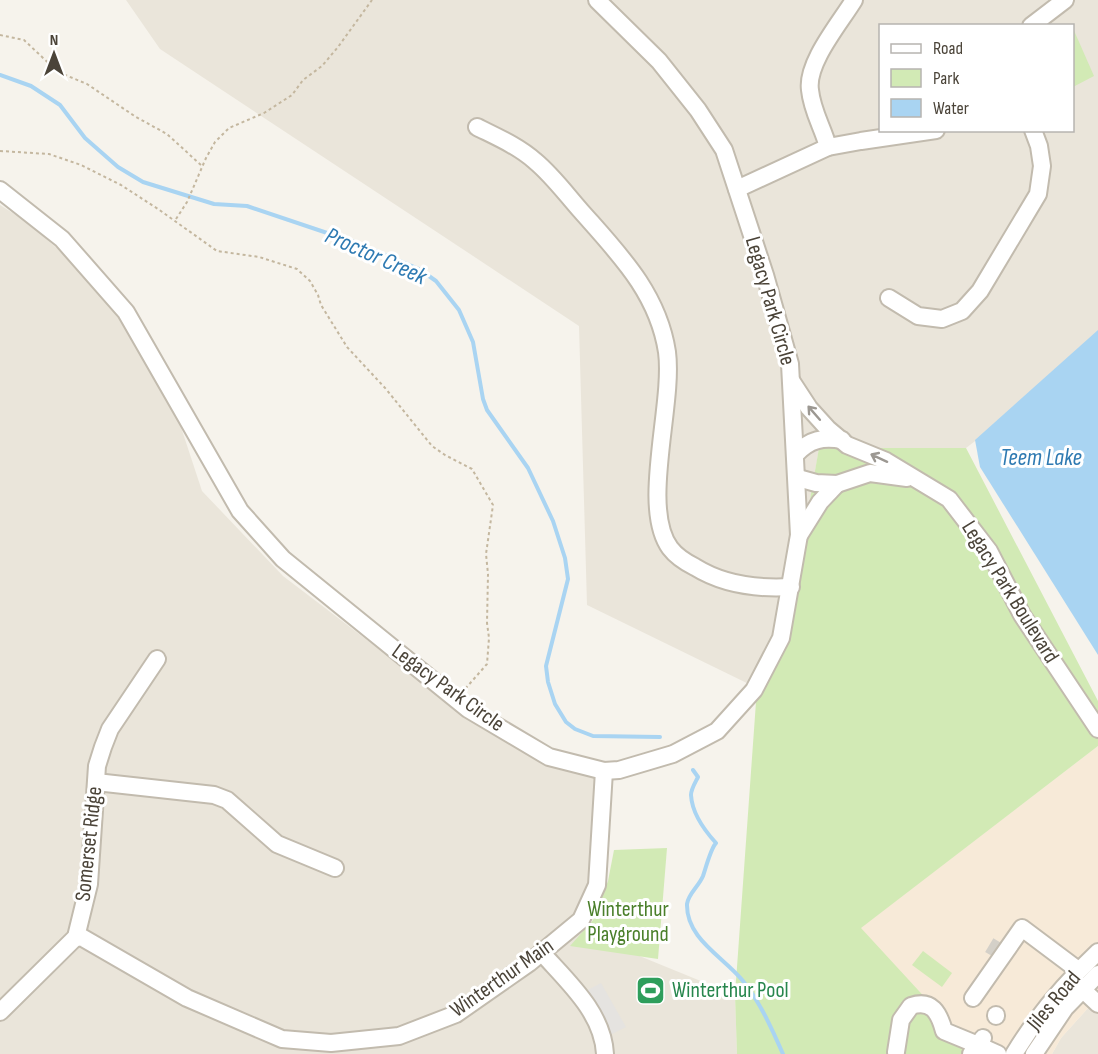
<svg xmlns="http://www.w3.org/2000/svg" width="1098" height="1054" font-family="'Sofia Sans Condensed',sans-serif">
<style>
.residential{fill:#eae5da;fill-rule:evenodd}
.commercial{fill:#f7ead8}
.green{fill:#d2eab5}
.parking{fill:#e5e3e0}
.water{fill:#a9d4f2}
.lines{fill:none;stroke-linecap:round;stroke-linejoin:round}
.stream{stroke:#a9d4f2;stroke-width:4}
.minor-tunnel{stroke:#d4d0c8;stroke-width:16;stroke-dasharray:16 8;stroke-linecap:butt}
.minor-casing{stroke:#c2bbae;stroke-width:20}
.path{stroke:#c4b79f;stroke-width:2;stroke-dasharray:3 3;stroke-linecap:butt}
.minor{stroke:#fff;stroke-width:16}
.oneway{stroke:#9c9892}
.labels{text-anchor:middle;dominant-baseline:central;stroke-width:6;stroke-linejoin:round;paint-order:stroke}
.street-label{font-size:22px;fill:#4b4439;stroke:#fff}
.park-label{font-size:22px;fill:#4a7f2a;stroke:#fff}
.leisure-label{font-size:22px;fill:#27864d;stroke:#fff;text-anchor:start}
.water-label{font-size:24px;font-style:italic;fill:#2e7ab2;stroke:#fff}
</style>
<rect width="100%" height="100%" fill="#f6f3ec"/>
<g class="residential">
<path d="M 126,0 L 1098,0 L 1098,348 L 966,448 L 819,449 L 793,596 L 757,688 L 587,605 L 579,326 L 160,49 ZM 880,26 L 1072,26 L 1072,130 L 880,130 Z"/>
<path d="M 0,205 L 27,222 L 85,273 L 115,309 L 174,406 L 202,491 L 283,576 L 455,707 L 611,776 L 605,845 L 571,928 L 735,995 L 737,1054 L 0,1054 Z"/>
<path d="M 1098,997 L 1098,1054 L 1052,1054 L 1061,1038 Z"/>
</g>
<path class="commercial" d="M 1098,746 L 1098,997 L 1061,1038 L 1052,1054 L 977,1054 L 860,928 Z"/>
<g class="green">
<path d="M 1072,26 L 1094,76 L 1073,87 L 1072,87 Z"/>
<path d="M 819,448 L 966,448 L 1098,701 L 1098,746 L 861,928 L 977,1054 L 737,1054 L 735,995 L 757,688 L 793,596 Z"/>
<path d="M 667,848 L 658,959 L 570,946 L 593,920 L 608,881 L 614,850 Z"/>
<path d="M 923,951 L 952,973 L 942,987 L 912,965 Z"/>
</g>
<path class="parking" d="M 601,983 L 626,1027 L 610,1035 L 586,991 Z"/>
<path class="water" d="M 1098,330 L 1098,655 L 980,467 L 975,440 Z"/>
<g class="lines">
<g class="stream">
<path d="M 0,75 L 31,86 L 60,105 L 85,138 L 118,167 L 143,182 L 214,204 L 247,206 L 354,242 L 419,269 L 436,281 L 459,310 L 473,342 L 483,399 L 487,410 L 528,468 L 553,521 L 565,558 L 568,579 L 546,666 L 548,682 L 555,704 L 566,722 L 575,729 L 593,736 L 660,737"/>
<path d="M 693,770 L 698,777 C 695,783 691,789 691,795 C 692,813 705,831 716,843 C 711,848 706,867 703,876 C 699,886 688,894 687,904 C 686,939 724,957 743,981 C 760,1002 772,1029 783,1054"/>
</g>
<path class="minor-tunnel" d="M 992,956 L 1001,941"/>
<defs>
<g id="minor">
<path d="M 1031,26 L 1065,0"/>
<path d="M 477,127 C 497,137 518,146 535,161 C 552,175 566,194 581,211 C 619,254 658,293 667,352 C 674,405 640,507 670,548 C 676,556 687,563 695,567 C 724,585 758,589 791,587"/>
<path d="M 828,147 C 823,128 812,111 810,90 C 806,63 840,23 854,0"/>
<path d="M 737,189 L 828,147 L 861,141 L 936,130"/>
<path d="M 0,190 L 62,239 L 126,312 L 240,511 L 283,559 L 468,709 L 549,757 L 604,771 L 619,770 L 673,754 L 717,731 L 754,690 L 781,638 L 799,535 L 790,364 L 765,275 L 724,150 L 698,110 L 659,61 L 597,0"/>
<path d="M 889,298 L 918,316 L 942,319 L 962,311 L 980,291 L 1038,194 L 1042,166 L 1039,146 L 1033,130"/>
<path d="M 792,382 L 809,408 L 828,429 L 847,445 L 886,461 L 949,499 L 989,551 L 1022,615 L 1098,729"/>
<path d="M 796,454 C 810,439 823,437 842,440"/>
<path d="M 798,478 L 816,483 L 837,484 L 870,473 L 907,478"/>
<path d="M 800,534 L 820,502 L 837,484"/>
<path d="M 96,782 L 214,795 L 227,800 L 277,844 L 335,868"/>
<path d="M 76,937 L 83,938 L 187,998 L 282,1039 L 331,1043 L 399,1036 L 456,1014 L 529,963 L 581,920 L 597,885 L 604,771"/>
<path d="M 542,953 C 568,982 603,1013 605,1054"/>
<path d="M 1082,989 L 1098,1004"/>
<path d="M 973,998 L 1022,928 L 1078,970"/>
<path d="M 0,1012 L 76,937 L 89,884 L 97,766 L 103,747 L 110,729 L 157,659"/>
<path d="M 996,1015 L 996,1016"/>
<path d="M 983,1038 L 978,1045 L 998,1054"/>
<path d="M 896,1052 L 901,1020 L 911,1006 C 932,999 939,1013 944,1031 L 978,1045 L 971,1054"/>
<path d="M 1014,1054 C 1037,1016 1065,983 1098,952"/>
<path d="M 1034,1054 L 1065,1008 L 1098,974"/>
</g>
</defs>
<use href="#minor" class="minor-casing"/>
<g class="path">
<path d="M 0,35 L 24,40 L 58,72 L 87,84 L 136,117 L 167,134 L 202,166"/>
<path d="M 0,151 L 49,154 L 81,165 L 121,185 L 158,209 L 217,251 L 259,257 L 297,269 L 310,281 L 318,295 L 321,305 L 347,347 L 386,389 L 432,446 L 445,455 L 472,469 L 493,505 L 486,554 L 488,574 L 487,623 L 489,638 L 487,664 L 465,689"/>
<path d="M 176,219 L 187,202 L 206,158 L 215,142 L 229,128 L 264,113 L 292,95 L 303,80 L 322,66 L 338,47 L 372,0"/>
</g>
<use href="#minor" class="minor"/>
</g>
<defs><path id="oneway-shaft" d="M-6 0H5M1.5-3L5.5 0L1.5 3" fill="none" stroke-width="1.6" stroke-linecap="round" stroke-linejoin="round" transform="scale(1.5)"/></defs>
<g class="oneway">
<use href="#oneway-shaft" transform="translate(814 413) rotate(-131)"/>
<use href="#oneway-shaft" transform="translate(879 458) rotate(-155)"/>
</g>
<defs>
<symbol id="stadium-square" viewBox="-11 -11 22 22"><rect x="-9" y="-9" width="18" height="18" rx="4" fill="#2e9e5b" stroke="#fff"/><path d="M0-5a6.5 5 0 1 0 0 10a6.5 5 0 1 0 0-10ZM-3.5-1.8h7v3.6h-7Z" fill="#fff"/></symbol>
</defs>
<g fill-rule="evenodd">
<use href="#stadium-square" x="634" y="974" width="33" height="33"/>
</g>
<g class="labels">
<g class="street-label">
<text transform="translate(770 301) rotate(74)">Legacy Park Circle</text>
<text transform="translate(1010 592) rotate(58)">Legacy Park Boulevard</text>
<text transform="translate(448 688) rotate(36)">Legacy Park Circle</text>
<text transform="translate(89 844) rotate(-84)">Somerset Ridge</text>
<text transform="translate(502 978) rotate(-35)">Winterthur Main</text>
<text transform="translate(1054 1001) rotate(-50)">Jiles Road</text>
</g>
<g class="park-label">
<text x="628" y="909">Winterthur<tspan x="628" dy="25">Playground</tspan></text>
</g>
<g class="leisure-label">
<text x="672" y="990">Winterthur Pool</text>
</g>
<g class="water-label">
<text transform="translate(376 256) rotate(24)">Proctor Creek</text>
<text x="1041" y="457">Teem Lake</text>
</g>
</g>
<rect x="879" y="24" width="195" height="108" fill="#ffffff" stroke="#b7b4b0" stroke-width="1.5"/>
<rect x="891" y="44" width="30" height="9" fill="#ffffff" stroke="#b7b4b0" stroke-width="1.5"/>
<text x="933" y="54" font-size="18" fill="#4b4439">Road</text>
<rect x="891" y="69" width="30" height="18" fill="#d2eab5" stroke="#b7b4b0" stroke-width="1.5"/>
<text x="933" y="84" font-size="18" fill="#4b4439">Park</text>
<rect x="891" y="99" width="30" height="18" fill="#a9d4f2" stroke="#b7b4b0" stroke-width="1.5"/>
<text x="933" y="114" font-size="18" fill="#4b4439">Water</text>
<g transform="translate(54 54)" stroke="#ffffff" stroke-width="4.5" paint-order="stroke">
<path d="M0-4.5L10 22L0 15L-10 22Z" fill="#4b4439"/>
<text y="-9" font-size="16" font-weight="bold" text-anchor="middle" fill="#4b4439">N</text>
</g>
</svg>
